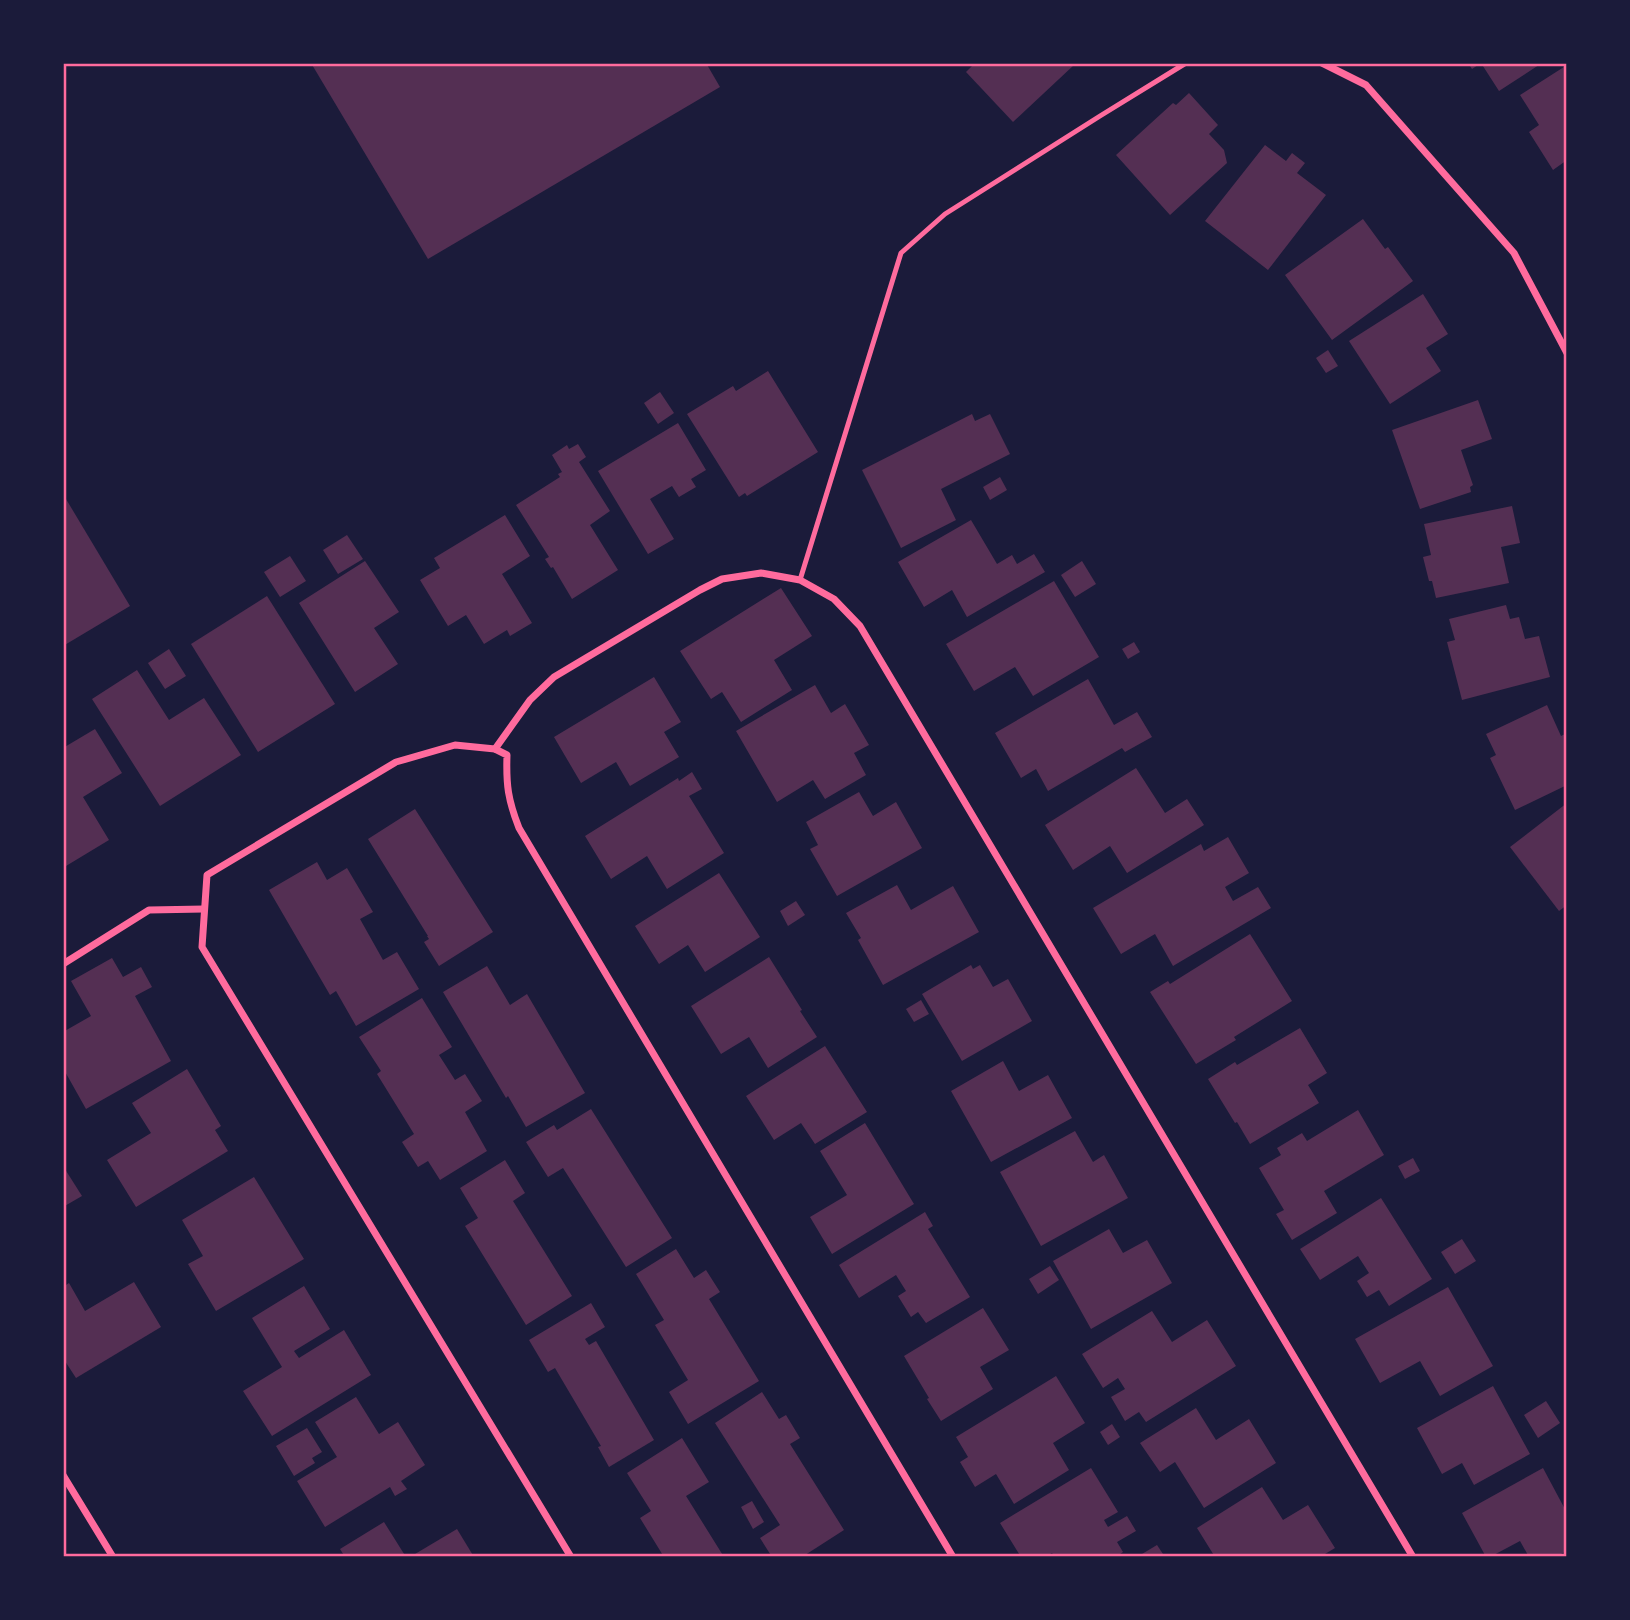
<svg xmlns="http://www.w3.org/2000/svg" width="1630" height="1620" font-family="Arial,sans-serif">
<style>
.building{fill:#542f53}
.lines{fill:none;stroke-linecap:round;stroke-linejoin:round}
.service{stroke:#ff6b9d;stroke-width:5}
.minor{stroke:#ff6b9d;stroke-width:7}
.neatline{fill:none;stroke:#ff6b9d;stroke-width:2.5}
</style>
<rect width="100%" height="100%" fill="#1b1b3a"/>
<g class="building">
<path d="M 311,63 L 706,63 L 720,87 L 428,259 Z"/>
<path d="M 975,63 L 1072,63 L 1074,65 L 1013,122 L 966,72 Z"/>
<path d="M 1468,63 L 1542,63 L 1499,91 L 1481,63 L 1472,69 Z"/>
<path d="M 1567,65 L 1567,160 L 1553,170 L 1529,132 L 1539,125 L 1520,95 Z"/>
<path d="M 1189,93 L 1218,125 L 1209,134 L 1224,150 L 1227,163 L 1170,215 L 1116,155 L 1173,103 L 1176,105 Z"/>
<path d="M 1265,145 L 1286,161 L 1292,153 L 1305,163 L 1297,173 L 1326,195 L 1268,270 L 1205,221 Z"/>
<path d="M 1363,219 L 1385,249 L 1388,247 L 1413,281 L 1332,340 L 1285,275 Z"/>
<path d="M 1423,294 L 1448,334 L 1426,348 L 1441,371 L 1390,404 L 1349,341 Z"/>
<path d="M 1328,350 L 1338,366 L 1326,373 L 1316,358 Z"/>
<path d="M 768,371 L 818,452 L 747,496 L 745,493 L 739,497 L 687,414 L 733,386 L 736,391 Z"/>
<path d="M 660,392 L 674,413 L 658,424 L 644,403 Z"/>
<path d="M 1478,400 L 1492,439 L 1461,450 L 1473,485 L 1470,487 L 1471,492 L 1420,509 L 1392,430 Z"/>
<path d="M 972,414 L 975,421 L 990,414 L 1010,454 L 941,489 L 956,520 L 901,548 L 862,470 Z"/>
<path d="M 678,423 L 706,470 L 691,479 L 696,487 L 679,497 L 672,486 L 650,499 L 674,539 L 648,554 L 598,471 Z"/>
<path d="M 578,444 L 586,457 L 579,462 L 610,511 L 590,525 L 618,570 L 572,599 L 553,567 L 551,568 L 545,559 L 549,557 L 516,505 L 560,477 L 558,474 L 562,472 L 552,455 L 567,445 L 569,449 Z"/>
<path d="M 1000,477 L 1007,490 L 990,500 L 983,487 Z"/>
<path d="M 63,494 L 130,606 L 63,646 Z"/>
<path d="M 1512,506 L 1520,543 L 1501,547 L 1509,583 L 1436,598 L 1432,581 L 1429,581 L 1423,557 L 1431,555 L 1424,524 Z"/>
<path d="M 505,515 L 530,556 L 502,574 L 532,623 L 510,636 L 507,630 L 484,644 L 466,615 L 448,626 L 420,580 L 440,568 L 434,558 Z"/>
<path d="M 971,520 L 997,564 L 1012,555 L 1017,564 L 1034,554 L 1045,572 L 967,617 L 952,590 L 924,607 L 898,562 Z"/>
<path d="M 347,535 L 363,559 L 338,574 L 323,550 Z"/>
<path d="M 290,556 L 306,581 L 280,597 L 264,572 Z"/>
<path d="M 365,561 L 399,612 L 374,628 L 398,664 L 355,692 L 299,603 Z"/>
<path d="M 1082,561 L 1096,584 L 1075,597 L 1061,575 Z"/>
<path d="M 1054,581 L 1099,657 L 1033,696 L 1015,667 L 974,691 L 946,644 Z"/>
<path d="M 781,588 L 812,636 L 774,660 L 792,690 L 741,722 L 722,692 L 711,699 L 680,651 Z"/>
<path d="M 267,596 L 335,704 L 258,752 L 191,644 Z"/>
<path d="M 1506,605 L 1510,619 L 1519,617 L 1525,639 L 1539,636 L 1550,677 L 1462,700 L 1447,642 L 1455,640 L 1449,619 Z"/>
<path d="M 1134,642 L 1140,652 L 1128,659 L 1122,649 Z"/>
<path d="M 169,649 L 186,676 L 165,689 L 148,663 Z"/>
<path d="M 137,670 L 169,720 L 204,698 L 241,755 L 160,806 L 92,699 Z"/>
<path d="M 654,677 L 681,722 L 664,732 L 679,757 L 630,786 L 616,762 L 581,783 L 554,737 Z"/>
<path d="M 1088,679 L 1114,725 L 1137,712 L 1152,737 L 1125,752 L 1122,748 L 1048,791 L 1036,769 L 1021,778 L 995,733 Z"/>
<path d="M 815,685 L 831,713 L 845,704 L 869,745 L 854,753 L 866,775 L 825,799 L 813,780 L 777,802 L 736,731 Z"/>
<path d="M 1547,705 L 1561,736 L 1567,733 L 1567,785 L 1515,810 L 1490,758 L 1496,755 L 1486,734 Z"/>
<path d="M 95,729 L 122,773 L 83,797 L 109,840 L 66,866 L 63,862 L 63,748 Z"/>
<path d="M 1136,768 L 1165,813 L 1187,799 L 1204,825 L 1127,873 L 1110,846 L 1073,870 L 1045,825 Z"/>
<path d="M 692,772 L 702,789 L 689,796 L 724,853 L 667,889 L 647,856 L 611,879 L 585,836 L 678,778 L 679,781 Z"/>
<path d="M 859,792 L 873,816 L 896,802 L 922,848 L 837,896 L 810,849 L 818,845 L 806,822 Z"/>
<path d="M 1567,803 L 1567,905 L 1559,911 L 1510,847 Z"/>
<path d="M 415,809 L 493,932 L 439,966 L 424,942 L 429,939 L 427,936 L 428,936 L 368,839 Z"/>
<path d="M 1228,837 L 1249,873 L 1225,887 L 1233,901 L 1258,887 L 1271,908 L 1173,966 L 1155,934 L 1121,954 L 1093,908 L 1201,844 L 1204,851 Z"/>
<path d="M 317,862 L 327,880 L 347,868 L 373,912 L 360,919 L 383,960 L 397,952 L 419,989 L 356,1026 L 336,991 L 330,995 L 269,890 Z"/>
<path d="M 719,873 L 760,937 L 705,972 L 688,945 L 659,964 L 635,926 Z"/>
<path d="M 897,885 L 911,910 L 953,886 L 979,932 L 883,985 L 858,940 L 861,938 L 846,913 Z"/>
<path d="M 796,901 L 805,915 L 788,926 L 780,911 Z"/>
<path d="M 1250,934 L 1292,1001 L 1234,1037 L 1236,1040 L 1196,1064 L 1150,992 L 1168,981 L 1170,984 Z"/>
<path d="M 769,957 L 802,1010 L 800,1011 L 817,1037 L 768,1068 L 749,1037 L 721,1054 L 691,1006 Z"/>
<path d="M 112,958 L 123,977 L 141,967 L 152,987 L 135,996 L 171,1061 L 86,1109 L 63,1068 L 63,1032 L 91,1016 L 71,981 Z"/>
<path d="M 971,965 L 973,969 L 980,965 L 993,987 L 1008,979 L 1032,1021 L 962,1061 L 922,994 Z"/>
<path d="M 487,966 L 510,1005 L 527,994 L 585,1093 L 526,1127 L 508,1096 L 506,1098 L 443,992 Z"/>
<path d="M 422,998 L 452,1047 L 439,1055 L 455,1080 L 465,1074 L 482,1101 L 465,1112 L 487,1151 L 440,1180 L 428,1161 L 418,1167 L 402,1142 L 414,1134 L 377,1074 L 381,1071 L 359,1037 Z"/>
<path d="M 921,1000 L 929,1014 L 914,1022 L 906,1009 Z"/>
<path d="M 1300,1028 L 1327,1073 L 1308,1085 L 1319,1103 L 1250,1144 L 1237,1122 L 1235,1123 L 1208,1079 L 1235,1062 L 1237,1065 Z"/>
<path d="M 825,1046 L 867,1112 L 815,1144 L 801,1123 L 774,1140 L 746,1096 Z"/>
<path d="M 1003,1061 L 1019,1091 L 1048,1075 L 1072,1118 L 991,1162 L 951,1091 Z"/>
<path d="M 187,1069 L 221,1126 L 215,1130 L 228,1151 L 136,1207 L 107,1160 L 151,1133 L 132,1103 Z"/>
<path d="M 591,1109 L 672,1238 L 626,1267 L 563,1168 L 548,1177 L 526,1142 L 554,1125 L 557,1130 Z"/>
<path d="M 1358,1110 L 1384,1155 L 1324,1191 L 1337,1213 L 1292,1240 L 1276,1214 L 1284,1210 L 1259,1168 L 1281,1155 L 1277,1148 L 1302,1133 L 1307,1141 Z"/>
<path d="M 865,1123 L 914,1204 L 832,1254 L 810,1217 L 847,1195 L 820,1151 Z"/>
<path d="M 1075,1131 L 1093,1162 L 1104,1155 L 1128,1198 L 1041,1246 L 1000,1172 Z"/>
<path d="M 1413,1158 L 1420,1171 L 1405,1179 L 1398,1166 Z"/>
<path d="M 505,1160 L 525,1193 L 513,1201 L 572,1296 L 526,1325 L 465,1226 L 478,1218 L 460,1188 Z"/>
<path d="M 63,1166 L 82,1196 L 63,1207 Z"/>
<path d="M 254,1177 L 304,1259 L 216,1311 L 188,1264 L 203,1256 L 182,1220 Z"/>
<path d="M 1381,1198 L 1432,1279 L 1389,1306 L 1379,1290 L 1367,1297 L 1357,1281 L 1369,1273 L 1358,1256 L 1320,1280 L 1300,1249 Z"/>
<path d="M 925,1212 L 933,1226 L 928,1229 L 970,1297 L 926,1323 L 918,1312 L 911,1317 L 898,1296 L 906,1291 L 896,1275 L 859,1298 L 839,1265 Z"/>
<path d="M 1109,1229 L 1123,1253 L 1147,1240 L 1172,1283 L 1091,1329 L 1053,1261 Z"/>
<path d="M 1462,1239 L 1476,1261 L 1455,1274 L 1441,1252 Z"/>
<path d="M 676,1249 L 694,1278 L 706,1270 L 720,1292 L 709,1299 L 759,1381 L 688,1424 L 669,1392 L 688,1380 L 655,1325 L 664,1320 L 636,1274 Z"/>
<path d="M 1050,1266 L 1059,1280 L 1038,1294 L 1029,1279 Z"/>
<path d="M 134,1282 L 161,1327 L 76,1378 L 63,1358 L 63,1287 L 69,1283 L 85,1311 Z"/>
<path d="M 304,1286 L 330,1329 L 294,1351 L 299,1358 L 344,1330 L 371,1375 L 272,1436 L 243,1391 L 282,1367 L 252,1318 Z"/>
<path d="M 1448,1287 L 1493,1366 L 1440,1396 L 1420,1361 L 1380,1383 L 1355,1339 Z"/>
<path d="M 591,1303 L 605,1327 L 585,1339 L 589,1345 L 596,1341 L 654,1440 L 609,1467 L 598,1447 L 601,1446 L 555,1368 L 548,1372 L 529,1340 Z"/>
<path d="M 983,1308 L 1009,1350 L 980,1367 L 993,1389 L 941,1421 L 927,1399 L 929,1398 L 904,1356 Z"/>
<path d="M 1152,1311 L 1172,1342 L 1207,1320 L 1236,1366 L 1146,1422 L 1139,1412 L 1125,1421 L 1111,1397 L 1125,1389 L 1118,1378 L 1103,1388 L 1082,1354 Z"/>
<path d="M 1056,1376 L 1085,1423 L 1053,1443 L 1069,1470 L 1014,1504 L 996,1474 L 975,1487 L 960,1462 L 968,1457 L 956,1437 Z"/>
<path d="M 1493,1386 L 1530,1454 L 1474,1485 L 1462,1463 L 1442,1474 L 1417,1428 Z"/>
<path d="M 762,1392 L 779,1419 L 786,1415 L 800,1438 L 790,1444 L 844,1530 L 802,1557 L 772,1557 L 760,1538 L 780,1525 L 715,1423 Z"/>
<path d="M 356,1397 L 379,1434 L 398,1422 L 425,1465 L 401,1481 L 407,1489 L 395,1496 L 390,1487 L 325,1527 L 297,1481 L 337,1457 L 315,1422 Z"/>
<path d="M 1546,1401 L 1560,1423 L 1538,1438 L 1524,1415 Z"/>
<path d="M 1196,1408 L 1216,1440 L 1249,1419 L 1276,1463 L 1204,1508 L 1175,1462 L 1160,1472 L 1140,1443 Z"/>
<path d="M 1112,1424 L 1120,1437 L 1108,1445 L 1100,1432 Z"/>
<path d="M 307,1428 L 322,1452 L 312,1458 L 315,1463 L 294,1476 L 276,1446 Z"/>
<path d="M 682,1438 L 709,1482 L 686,1496 L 724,1557 L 664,1557 L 640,1518 L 651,1511 L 627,1473 Z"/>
<path d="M 1091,1468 L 1118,1512 L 1104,1520 L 1108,1527 L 1127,1516 L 1136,1531 L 1117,1542 L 1123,1552 L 1116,1557 L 1055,1557 L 1052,1553 L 1045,1557 L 1021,1557 L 1000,1523 Z"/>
<path d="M 1543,1468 L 1567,1513 L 1567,1551 L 1555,1557 L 1529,1557 L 1520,1541 L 1490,1557 L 1486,1557 L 1462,1513 Z"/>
<path d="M 1262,1487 L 1283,1520 L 1308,1505 L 1335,1548 L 1320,1557 L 1231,1557 L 1229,1554 L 1224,1557 L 1215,1557 L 1197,1528 Z"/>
<path d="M 752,1501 L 764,1522 L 753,1529 L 741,1507 Z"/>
<path d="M 384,1522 L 406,1557 L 345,1557 L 340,1549 Z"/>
<path d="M 457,1529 L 474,1557 L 410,1557 Z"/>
<path d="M 1157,1545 L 1165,1557 L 1137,1557 Z"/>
</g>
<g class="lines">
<path class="service" d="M 800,580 L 901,253 L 945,214 L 1100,116 L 1186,63"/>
<g class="minor">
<path d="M 1322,63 L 1366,85 L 1514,253 L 1567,353"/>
<path d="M 495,749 L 530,700 L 554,677 L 700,590 L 722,579 L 761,573 L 800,580 L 834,599 L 860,626 L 1413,1557"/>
<path d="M 63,964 L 149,910 L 204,909"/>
<path d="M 63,1475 L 113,1557"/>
<path d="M 571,1557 L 202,947 L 207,875 L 396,762 L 455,745 L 495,749 L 507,755 C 506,785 508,800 519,828 L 953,1557"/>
</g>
</g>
<rect width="1630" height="1620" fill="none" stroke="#1b1b3a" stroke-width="130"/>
<rect x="65" y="65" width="1500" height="1490" class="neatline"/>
</svg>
